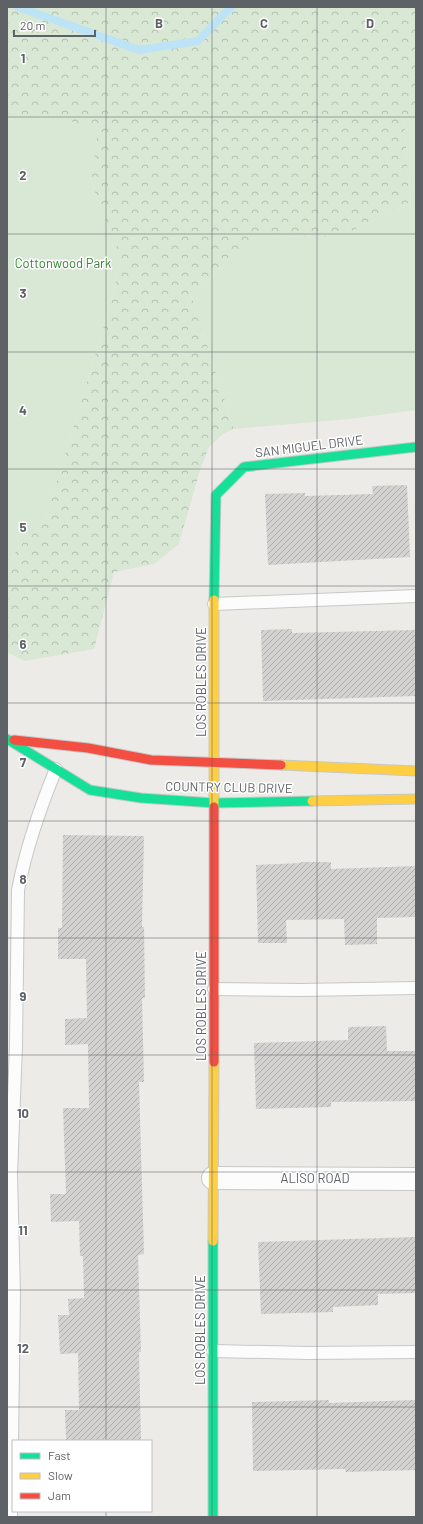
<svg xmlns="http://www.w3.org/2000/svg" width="423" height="1524" font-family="Barlow,sans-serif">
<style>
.green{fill:#d8e8d4}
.forest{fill:url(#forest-crowns)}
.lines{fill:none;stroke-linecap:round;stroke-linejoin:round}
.stream{stroke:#bde3f7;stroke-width:8}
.building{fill:url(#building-hatch)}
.lane-casing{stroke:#c7c8c8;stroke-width:14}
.street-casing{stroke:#c7c8c8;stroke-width:24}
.fast-casing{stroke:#c7c8c7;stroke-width:11}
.slow-casing{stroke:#c7c8c7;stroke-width:11}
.jam-casing{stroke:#c7c8c7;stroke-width:11}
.lane{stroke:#fcfcfc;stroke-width:12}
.street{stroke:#fcfcfc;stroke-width:22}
.fast{stroke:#16e098;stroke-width:9}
.slow{stroke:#ffcf43;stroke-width:9}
.jam{stroke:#f24e42;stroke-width:9}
.grid{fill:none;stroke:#5e6266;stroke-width:1;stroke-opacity:0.55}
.labels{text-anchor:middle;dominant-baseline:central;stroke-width:3;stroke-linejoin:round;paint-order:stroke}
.park-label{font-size:13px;fill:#3b8437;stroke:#fff}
.street-label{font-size:13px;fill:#5e6266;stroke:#fff}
.grid-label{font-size:13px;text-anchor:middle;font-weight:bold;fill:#5e6266;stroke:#fff;stroke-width:3;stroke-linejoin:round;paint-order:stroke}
</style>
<defs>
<pattern id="forest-crowns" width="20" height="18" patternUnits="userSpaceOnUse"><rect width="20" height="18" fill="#d8e8d4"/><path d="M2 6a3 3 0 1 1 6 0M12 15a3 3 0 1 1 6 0" fill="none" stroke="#b2bfb0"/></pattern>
<pattern id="building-hatch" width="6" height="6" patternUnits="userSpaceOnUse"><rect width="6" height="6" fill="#d4d2d1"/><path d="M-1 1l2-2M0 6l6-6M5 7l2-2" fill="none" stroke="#afaead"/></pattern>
</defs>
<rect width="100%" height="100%" fill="#edebe8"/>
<g class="green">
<path d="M 416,105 L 416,410 L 349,419 L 234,429 L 191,295 L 254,236 L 339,237 L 410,202 L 404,121 Z"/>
<path d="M 49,115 L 99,129 L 91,182 L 121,258 L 110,306 L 44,524 L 18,548 L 7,567 L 7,120 Z"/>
</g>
<path class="forest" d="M 7,7 L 416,7 L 416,105 L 404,121 L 410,202 L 339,237 L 254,236 L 191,295 L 234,429 L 223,434 L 209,447 L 200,470 L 179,544 L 154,564 L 114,572 L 94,649 L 24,661 L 7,652 L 7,567 L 18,548 L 44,524 L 110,306 L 121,258 L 91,182 L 98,129 L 49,115 L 7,120 Z"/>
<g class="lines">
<path class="stream" d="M 18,7 L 139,50 L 198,41 L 231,7"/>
</g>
<g class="building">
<path d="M 407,485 L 410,557 L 268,565 L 265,494 L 305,493 L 305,496 L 373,494 L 372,486 Z"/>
<path d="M 292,629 L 292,633 L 416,630 L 416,696 L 263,701 L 261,630 Z"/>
<path d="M 63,835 L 144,836 L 142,927 L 144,927 L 145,998 L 142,998 L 144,1082 L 139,1082 L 144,1254 L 138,1255 L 141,1352 L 139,1352 L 141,1440 L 66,1441 L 65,1410 L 79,1410 L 78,1353 L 60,1354 L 58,1315 L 69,1315 L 68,1299 L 84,1298 L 83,1256 L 80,1256 L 79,1221 L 51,1222 L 50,1194 L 66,1194 L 63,1108 L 89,1108 L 88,1044 L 65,1045 L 65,1019 L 87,1018 L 86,959 L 58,959 L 58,928 L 62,928 Z"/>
<path d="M 301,862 L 331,862 L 331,869 L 416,866 L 416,917 L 377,918 L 377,944 L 345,945 L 344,919 L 286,920 L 287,943 L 258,943 L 256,865 L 301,863 Z"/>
<path d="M 386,1026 L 387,1051 L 416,1051 L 416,1101 L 331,1102 L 331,1107 L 256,1109 L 254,1043 L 348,1040 L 348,1027 Z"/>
<path d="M 416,1237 L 416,1293 L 378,1294 L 378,1305 L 333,1307 L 333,1312 L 261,1314 L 258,1242 Z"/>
<path d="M 329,1400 L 329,1403 L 415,1400 L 416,1470 L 346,1472 L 345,1469 L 253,1471 L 252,1402 Z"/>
</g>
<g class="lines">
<defs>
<g id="lane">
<path d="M 214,604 L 416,596"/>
<path d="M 214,989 L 301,990 L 416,988"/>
<path d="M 213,1351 L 309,1353 L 416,1352"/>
<path d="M 11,1517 L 14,1294 L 11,1175 L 16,1045 L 18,890 C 26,848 40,808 56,769"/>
</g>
<path id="street" d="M 213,1178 L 416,1179"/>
<g id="fast">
<path d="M 214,600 L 216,495 L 244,467 L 416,447"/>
<path d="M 7,739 L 90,790 L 141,798 L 214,803 L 312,801"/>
<path d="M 213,1517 L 213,1241"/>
</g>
<g id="slow">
<path d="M 281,765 L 416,771"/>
<path d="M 312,801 L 416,799"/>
<path d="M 214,807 L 214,600"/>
<path d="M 213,1241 L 214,1062"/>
</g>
<g id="jam">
<path d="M 14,740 L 88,748 L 151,760 L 281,765"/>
<path d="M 214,1062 L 214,807"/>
</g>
</defs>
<use href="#lane" class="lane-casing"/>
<use href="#street" class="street-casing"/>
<use href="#fast" class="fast-casing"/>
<use href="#slow" class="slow-casing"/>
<use href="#jam" class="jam-casing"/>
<use href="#lane" class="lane"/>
<use href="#street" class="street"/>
<use href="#fast" class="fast"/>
<use href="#slow" class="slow"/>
<use href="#jam" class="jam"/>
</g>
<path class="grid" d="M 106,7 L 106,1441M 212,7 L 212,1517M 317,7 L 317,1517M 7,117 L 416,117M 7,234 L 416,234M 7,352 L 416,352M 7,469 L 416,469M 7,586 L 416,586M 7,703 L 416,703M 7,821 L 416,821M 7,938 L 416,938M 7,1055 L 416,1055M 7,1172 L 416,1172M 7,1290 L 416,1290M 7,1407 L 416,1407M 106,1511 L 106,1517"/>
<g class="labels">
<g class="park-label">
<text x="63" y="263">Cottonwood Park</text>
</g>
<g class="street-label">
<text transform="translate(309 446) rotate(-7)">SAN MIGUEL DRIVE</text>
<text transform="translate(201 682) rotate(-90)">LOS ROBLES DRIVE</text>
<text transform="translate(229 787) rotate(1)">COUNTRY CLUB DRIVE</text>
<text transform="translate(201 1006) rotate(-90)">LOS ROBLES DRIVE</text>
<text x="315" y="1178">ALISO ROAD</text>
<text transform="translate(200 1330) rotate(-90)">LOS ROBLES DRIVE</text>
</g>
</g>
<g class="grid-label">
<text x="159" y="28">B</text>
<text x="264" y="28">C</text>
<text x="370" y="28">D</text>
<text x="23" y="63">1</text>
<text x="23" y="180">2</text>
<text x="23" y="298">3</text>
<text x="23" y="415">4</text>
<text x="23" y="532">5</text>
<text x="23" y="649">6</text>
<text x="23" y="767">7</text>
<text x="23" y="884">8</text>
<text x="23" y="1001">9</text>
<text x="23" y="1118">10</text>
<text x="23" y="1235">11</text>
<text x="23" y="1353">12</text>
</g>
<rect width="423" height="1524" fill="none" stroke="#5e6266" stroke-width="16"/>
<rect x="12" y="1440" width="140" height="72" fill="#ffffff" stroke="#bfc0c2"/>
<rect x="20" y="1453" width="20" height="6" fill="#16e098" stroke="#bfc0c2"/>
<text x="48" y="1460" font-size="12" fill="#5e6266">Fast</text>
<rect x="20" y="1473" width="20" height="6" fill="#ffcf43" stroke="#bfc0c2"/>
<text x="48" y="1480" font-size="12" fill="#5e6266">Slow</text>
<rect x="20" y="1493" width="20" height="6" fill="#f24e42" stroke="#bfc0c2"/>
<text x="48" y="1500" font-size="12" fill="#5e6266">Jam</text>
<path d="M14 30v6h81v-6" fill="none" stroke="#5e6266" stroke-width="2"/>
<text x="20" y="30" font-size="12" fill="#5e6266" stroke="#ffffff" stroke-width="3" paint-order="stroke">20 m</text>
</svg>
